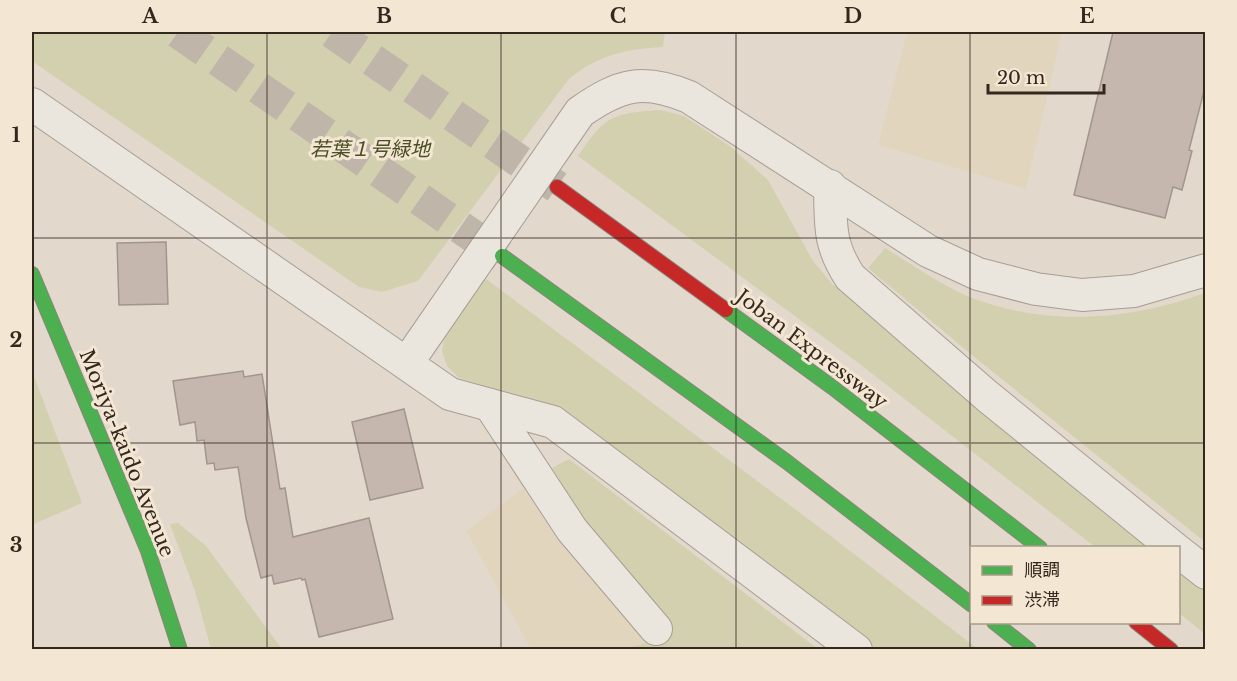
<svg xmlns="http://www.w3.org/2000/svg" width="1237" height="681" font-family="'Libre Baskerville','Noto Sans JP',serif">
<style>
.farmland{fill:#e1d6bd}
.green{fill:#d3d0af}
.building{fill:#c5b7ad;stroke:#a2958c;stroke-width:1.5}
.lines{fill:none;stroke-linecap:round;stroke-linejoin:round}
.highway-tunnel{stroke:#bfb5a9;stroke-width:33;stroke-dasharray:33 16;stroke-linecap:butt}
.street-casing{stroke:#a79e95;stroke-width:34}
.fast-casing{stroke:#8c847c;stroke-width:16}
.jam-casing{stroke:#8c847c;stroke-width:16}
.street{stroke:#eae5dd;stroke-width:32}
.fast{stroke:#4caf50;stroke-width:14}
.jam{stroke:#c62828;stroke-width:14}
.grid{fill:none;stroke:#34271e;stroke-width:1.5;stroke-opacity:0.55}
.labels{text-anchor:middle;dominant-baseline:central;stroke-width:6;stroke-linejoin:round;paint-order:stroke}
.park-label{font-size:20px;font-style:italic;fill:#4a4f26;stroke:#f3e6d2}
.street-label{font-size:20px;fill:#34271e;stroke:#f3e6d2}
.neatline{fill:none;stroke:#34271e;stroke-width:2}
.grid-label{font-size:20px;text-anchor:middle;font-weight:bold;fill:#34271e}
</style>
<rect width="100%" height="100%" fill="#e2d9cc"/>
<g class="farmland">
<path d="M 907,32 L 1062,32 L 1026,189 L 878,145 Z"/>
<path d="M 523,488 L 558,539 L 649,642 L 624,649 L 531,649 L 466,531 Z"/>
</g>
<g class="green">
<path d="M 32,32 L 665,32 L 663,47 C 626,49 597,55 568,80 L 418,281 L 382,292 L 359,287 L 32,61 Z"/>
<path d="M 661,110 L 684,116 L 731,147 L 768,180 L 813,261 L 834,286 L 838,284 L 1157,547 L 1095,547 L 857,362 L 578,156 C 605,116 612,113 661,110 Z"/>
<path d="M 885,248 C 913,265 942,286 972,298 C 1048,327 1131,320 1205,293 L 1205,542 L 973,356 L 868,268 Z"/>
<path d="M 485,278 L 815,524 L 978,649 L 868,649 L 578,420 L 535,402 L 459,378 L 447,366 L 442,351 L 444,339 Z"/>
<path d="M 32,371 L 82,503 L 32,525 Z"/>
<path d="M 569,459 L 818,649 L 624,649 L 649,642 L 588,526 L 552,468 Z"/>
<path d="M 178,523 L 206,546 L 282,649 L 211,649 L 195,591 L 170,524 Z"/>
<path d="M 1178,565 L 1205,587 L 1205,634 L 1179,613 Z"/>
</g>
<g class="building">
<path d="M 1113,32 L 1206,32 L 1206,83 L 1189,150 L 1192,151 L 1182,190 L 1173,187 L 1165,218 L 1074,195 Z"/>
<path d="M 166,242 L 168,304 L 119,305 L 117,243 Z"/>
<path d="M 243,371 L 244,377 L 262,374 L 280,489 L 285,488 L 293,537 L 369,518 L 393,619 L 319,637 L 305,579 L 302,580 L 301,578 L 274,584 L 272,575 L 261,578 L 246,518 L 238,467 L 215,470 L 214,463 L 207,464 L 204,440 L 197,441 L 195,422 L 180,425 L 173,381 Z"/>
<path d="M 404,409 L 423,488 L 370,500 L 352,422 Z"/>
</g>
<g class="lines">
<g class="highway-tunnel">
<path d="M 178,32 L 502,256"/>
<path d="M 332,32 L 557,187"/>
</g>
<defs>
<g id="street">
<path d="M 32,104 L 450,394 L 553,422 L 856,650"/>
<path d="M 830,186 C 831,225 828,243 850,277 L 987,396 L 1174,548"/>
<path d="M 407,363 L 580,112 C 620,84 643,78 689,97 L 928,251 L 978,274 L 1036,289 L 1082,295 L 1134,291 L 1206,270"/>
<path d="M 490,405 L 572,530 L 656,629"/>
<path d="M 1178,551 L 1206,573"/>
</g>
<g id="fast">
<path d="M 502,256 L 787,462 L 972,605"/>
<path d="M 32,274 L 148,551 L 180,650"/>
<path d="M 726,310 L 832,387 L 1040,548"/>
<path d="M 994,622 L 1029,650"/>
</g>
<g id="jam">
<path d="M 557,187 L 726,310"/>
<path d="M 1136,622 L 1171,650"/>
</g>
</defs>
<use href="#street" class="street-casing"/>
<use href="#fast" class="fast-casing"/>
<use href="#jam" class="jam-casing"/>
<use href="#street" class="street"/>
<use href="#fast" class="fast"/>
<use href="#jam" class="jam"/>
</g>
<path class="grid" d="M 267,32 L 267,650M 501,32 L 501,650M 736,32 L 736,650M 970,32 L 970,650M 32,238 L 1206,238M 32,443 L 1206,443"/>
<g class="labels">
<g class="park-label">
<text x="370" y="149">若葉１号緑地</text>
</g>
<g class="street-label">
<text transform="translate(812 349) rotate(37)">Joban Expressway</text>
<text transform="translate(127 453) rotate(68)">Moriya-kaido Avenue</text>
</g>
</g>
<rect width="1237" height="681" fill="none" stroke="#f3e6d2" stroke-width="66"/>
<rect x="970" y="546" width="210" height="78" fill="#f3e6d2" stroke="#a79a8a" stroke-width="1.5"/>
<rect x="982" y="566" width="30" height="9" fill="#4caf50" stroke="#a79a8a" stroke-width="1.5"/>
<text x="1024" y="576" font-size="18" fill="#34271e">順調</text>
<rect x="982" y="596" width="30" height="9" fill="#c62828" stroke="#a79a8a" stroke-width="1.5"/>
<text x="1024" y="606" font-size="18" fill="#34271e">渋滞</text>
<path d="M988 84v9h116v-9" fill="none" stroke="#34271e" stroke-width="3"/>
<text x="997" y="84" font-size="18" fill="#34271e" stroke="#f3e6d2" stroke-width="4.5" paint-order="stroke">20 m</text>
<rect x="33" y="33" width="1171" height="615" class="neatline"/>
<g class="grid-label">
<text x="150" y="23">A</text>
<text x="384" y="23">B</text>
<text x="618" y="23">C</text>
<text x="853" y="23">D</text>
<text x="1087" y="23">E</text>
<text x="16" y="142">1</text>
<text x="16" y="347">2</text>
<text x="16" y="552">3</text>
</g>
</svg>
